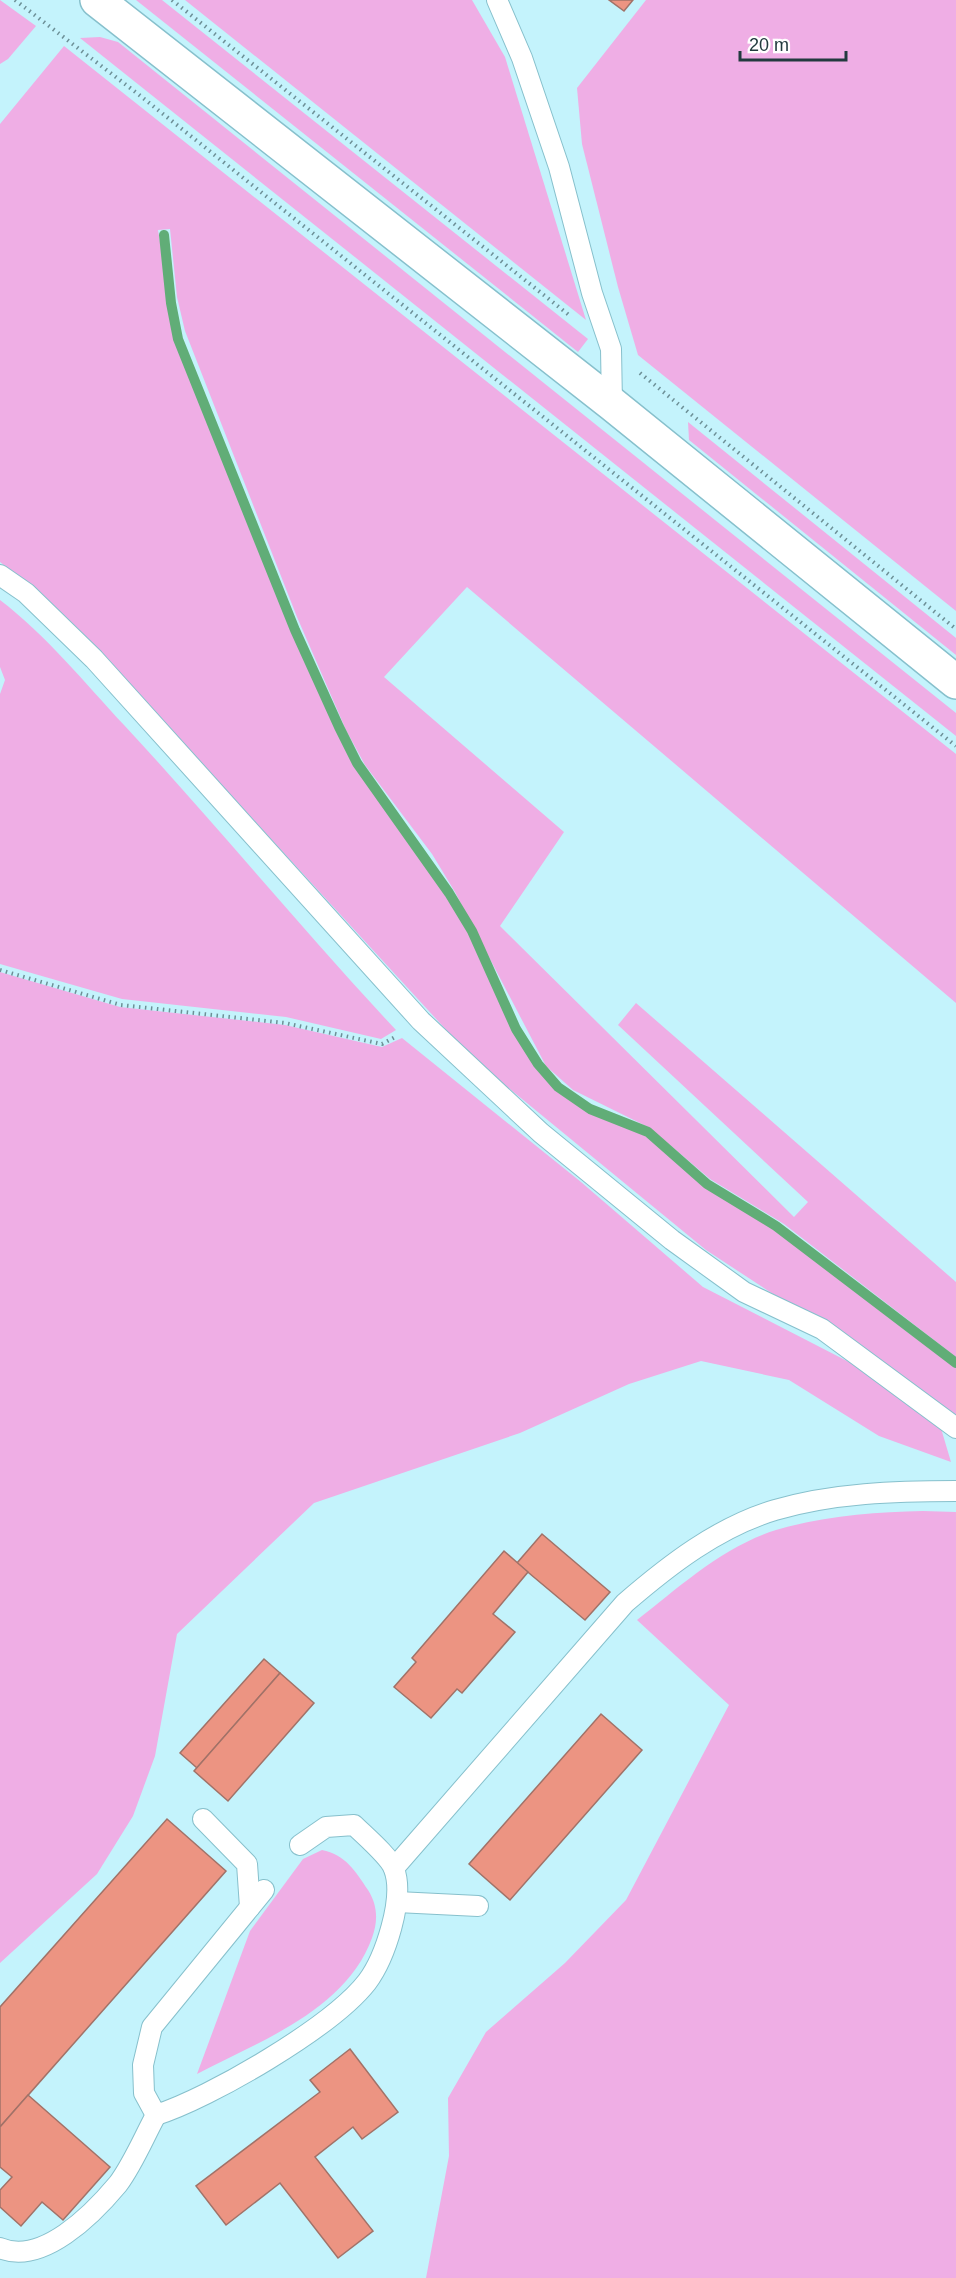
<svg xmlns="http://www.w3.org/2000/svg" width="956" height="2278" font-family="Arial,sans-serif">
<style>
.green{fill:#efaee5}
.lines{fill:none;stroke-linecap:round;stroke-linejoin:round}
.stream{stroke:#61ad77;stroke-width:10}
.building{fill:#ec9482;stroke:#a17268;stroke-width:1.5}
.lane-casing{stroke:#87c0cc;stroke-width:22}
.street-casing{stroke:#87c0cc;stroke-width:36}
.path{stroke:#6d9097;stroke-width:4;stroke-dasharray:1.5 4.5;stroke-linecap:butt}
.lane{stroke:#fff;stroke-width:20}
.street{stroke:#fff;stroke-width:33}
</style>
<rect width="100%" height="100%" fill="#c4f3fc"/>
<g class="green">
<path d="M 0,0 L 36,26 L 8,59 L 0,64 Z"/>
<path d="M 136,0 L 162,0 L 588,339 L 578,352 Z"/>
<path d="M 185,0 L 472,0 L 505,57 L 586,320 Z"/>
<path d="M 646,0 L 956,0 L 956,611 L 638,355 L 618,287 L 582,144 L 577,88 Z"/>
<path d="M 100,37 L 118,42 L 956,713 L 956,736 L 80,38 Z"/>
<path d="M 64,46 L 956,754 L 956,1003 L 467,587 L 384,677 L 564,832 L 500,926 L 794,1217 L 808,1202 L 618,1025 L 636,1003 L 956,1282 L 956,1357 L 784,1224 L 710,1179 L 650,1128 L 573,1090 L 546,1066 L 455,892 L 432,854 L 365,765 L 346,730 L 297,617 L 185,331 L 177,297 L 170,229 L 158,230 L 176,339 L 292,631 L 336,729 L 355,765 L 418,851 L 470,932 L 513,1030 L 535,1066 L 556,1089 L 589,1111 L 646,1135 L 705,1186 L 775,1227 L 910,1334 L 956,1366 L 956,1420 L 834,1328 L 776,1296 L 706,1250 L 472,1058 L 149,706 L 37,591 L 0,562 L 0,124 Z"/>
<path d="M 688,422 L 956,638 L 956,655 L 689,440 Z"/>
<path d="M 0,600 C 47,636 84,682 124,725 C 217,825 303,931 396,1030 L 381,1039 L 286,1017 L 122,999 L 0,964 L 0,694 L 5,680 L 0,667 Z"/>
<path d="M 0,972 L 120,1007 L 285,1025 L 382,1047 L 402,1038 L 581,1182 L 703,1287 L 849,1362 L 940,1425 L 951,1462 L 879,1436 L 789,1380 L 701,1361 L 629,1384 L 520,1433 L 314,1503 L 177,1634 L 155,1756 L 133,1816 L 97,1874 L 0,1963 Z"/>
<path d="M 923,1511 L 956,1512 L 956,2278 L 426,2278 L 449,2156 L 448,2098 L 486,2032 L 565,1963 L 626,1900 L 729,1705 L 637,1620 C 679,1587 724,1546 776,1530 C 824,1516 874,1512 923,1511 Z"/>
<path d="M 322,1850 C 345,1854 356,1872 368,1890 C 378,1906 378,1921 372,1938 C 346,2010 260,2041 197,2074 L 250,1931 L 303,1859 Z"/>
</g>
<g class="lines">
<path class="stream" d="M 164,235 L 171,303 L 178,339 L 295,630 L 339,727 L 357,763 L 449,893 L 472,931 L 516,1029 L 538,1064 L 558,1087 L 590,1109 L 648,1132 L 707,1184 L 776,1226 L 956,1363"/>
</g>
<g class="building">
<path d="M 609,0 L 633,0 L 624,11 Z"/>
<path d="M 542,1534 L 610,1592 L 585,1620 L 517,1563 Z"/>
<path d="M 504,1551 L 528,1572 L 493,1614 L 515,1632 L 462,1693 L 457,1689 L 431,1718 L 394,1687 L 416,1662 L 412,1658 Z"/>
<path d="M 264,1659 L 280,1673 L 197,1768 L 180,1753 Z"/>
<path d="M 280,1673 L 314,1703 L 228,1801 L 194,1771 Z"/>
<path d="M 601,1714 L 642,1750 L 510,1900 L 469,1864 Z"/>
<path d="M 167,1819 L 226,1871 L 0,2127 L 0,2007 Z"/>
<path d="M 350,2049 L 398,2112 L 362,2139 L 353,2127 L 315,2157 L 373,2231 L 338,2258 L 280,2183 L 226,2225 L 196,2186 L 320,2092 L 310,2080 Z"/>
<path d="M 28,2095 L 110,2167 L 63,2220 L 42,2202 L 21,2226 L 0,2207 L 0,2190 L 12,2177 L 0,2167 L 0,2127 Z"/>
</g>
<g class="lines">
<defs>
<g id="lane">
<path d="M 497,0 L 522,58 L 559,167 L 592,293 L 611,349 L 612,404"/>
<path d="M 0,575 L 26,593 L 94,659 L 421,1021 L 541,1133 L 672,1240 L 744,1292 L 822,1329 L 956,1428"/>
<path d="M 203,1819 L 247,1864 L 250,1907"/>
<path d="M 394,1868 L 625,1603 C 669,1565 718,1527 775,1510 C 833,1493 896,1491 956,1491"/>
<path d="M 264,1890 L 152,2027 L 143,2065 L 144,2093 L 156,2115 C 210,2098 332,2027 367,1982 C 385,1958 405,1898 394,1869 C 390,1857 364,1835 354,1825 L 326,1827 L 300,1845"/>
<path d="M 397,1902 L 478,1906"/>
<path d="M 0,2248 C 42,2266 93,2214 118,2184 C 133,2164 144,2137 156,2115"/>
</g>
<path id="street" d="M 97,0 L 612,404 L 956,682"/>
</defs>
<use href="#lane" class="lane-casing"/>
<use href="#street" class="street-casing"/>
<g class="path">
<path d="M 15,0 L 138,94 L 956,746"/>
<path d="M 172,0 L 569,315"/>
<path d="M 640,373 L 956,629"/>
<path d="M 0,970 L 121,1005 L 285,1023 L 382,1044 L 397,1036"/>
</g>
<use href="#lane" class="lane"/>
<use href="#street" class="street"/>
</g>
<path d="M740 51v9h106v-9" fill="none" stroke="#223a3f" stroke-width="3"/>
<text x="749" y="51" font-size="18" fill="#223a3f" stroke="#ffffff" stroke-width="4.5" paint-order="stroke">20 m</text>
</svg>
